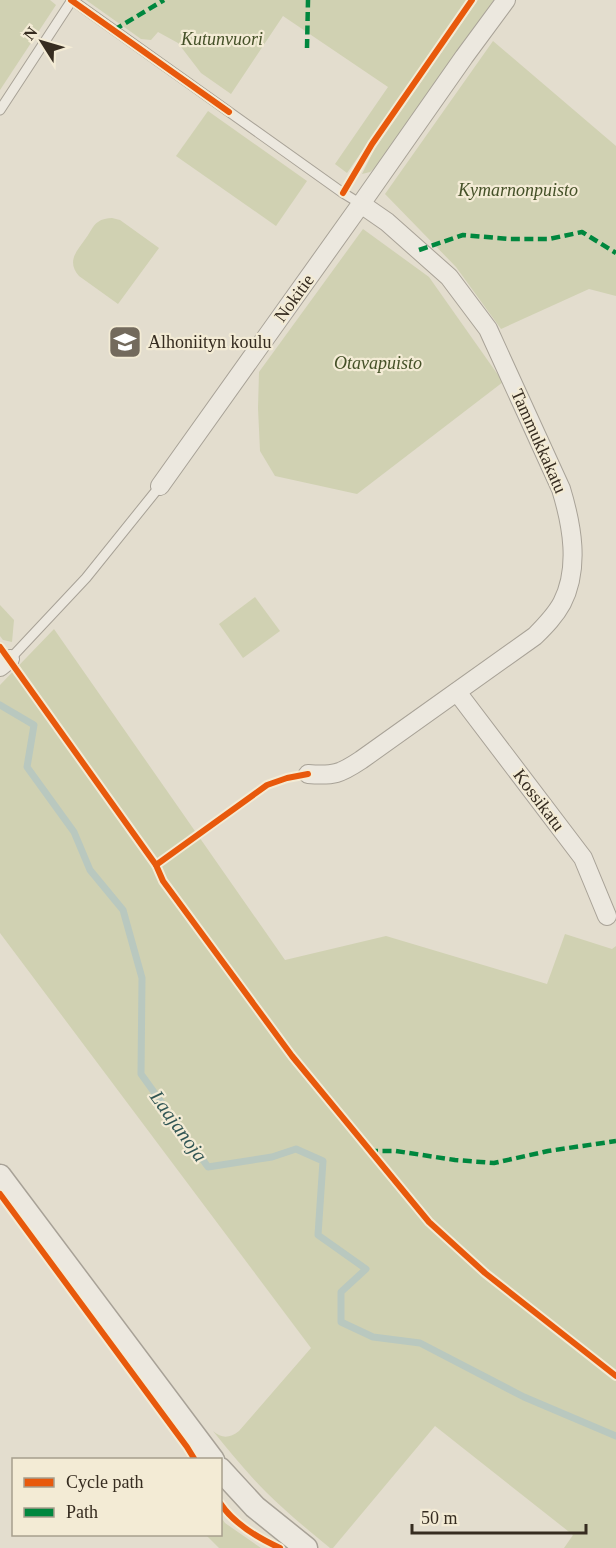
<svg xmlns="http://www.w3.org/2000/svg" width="616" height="1548" font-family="Georgia,serif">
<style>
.green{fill:#d0d1b2}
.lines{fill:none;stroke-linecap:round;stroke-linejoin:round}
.stream{stroke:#b9c8bf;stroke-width:7}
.service-casing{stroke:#a8a297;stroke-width:11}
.minor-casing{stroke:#a8a297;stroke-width:20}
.tertiary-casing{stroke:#a8a297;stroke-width:25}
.service{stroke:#ece8df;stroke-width:9}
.minor{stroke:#ece8df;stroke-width:18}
.tertiary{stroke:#ece8df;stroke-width:22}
.quiet{stroke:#00873e;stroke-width:4.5;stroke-dasharray:9 4.5;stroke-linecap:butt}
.cycleway-casing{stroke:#f3ebd5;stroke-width:10}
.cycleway{stroke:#e8590c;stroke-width:6}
.labels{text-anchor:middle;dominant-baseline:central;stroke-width:4.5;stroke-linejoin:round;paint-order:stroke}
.park-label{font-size:18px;font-style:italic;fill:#455128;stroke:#f3ebd5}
.street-label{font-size:18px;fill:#362c20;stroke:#f3ebd5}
.poi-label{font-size:18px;fill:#362c20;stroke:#f3ebd5;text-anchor:start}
.water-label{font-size:20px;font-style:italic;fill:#305554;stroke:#f3ebd5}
</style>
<rect width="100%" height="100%" fill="#e3ddce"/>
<g class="green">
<path d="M 0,0 L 50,0 L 56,5 L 0,90 Z"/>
<path d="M 86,0 L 467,0 L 347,173 L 335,164 L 388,87 L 283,16 L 231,94 L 201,73 L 178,43 L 158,32 L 151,40 L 141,39 Z"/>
<path d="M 478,0 L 494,0 L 379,164 L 370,172 L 362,174 L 374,150 Z"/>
<path d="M 493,41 L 616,146 L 616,296 L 589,289 L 501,329 L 456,267 L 385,194 Z"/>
<path d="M 208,111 L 307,181 L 276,226 L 176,156 Z"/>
<path d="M 112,218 L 120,220 L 159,248 L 118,304 L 79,276 C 66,261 77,251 86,238 C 90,233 93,225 98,222 C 102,219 107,218 112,218 Z"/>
<path d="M 363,229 L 429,277 L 503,382 L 357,494 L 275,476 L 260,451 L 258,408 L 259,372 Z"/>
<path d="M 255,597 L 280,631 L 243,658 L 219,624 Z"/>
<path d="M 0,605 L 14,620 L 12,642 L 3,640 L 0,636 Z"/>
<path d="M 54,629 L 285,960 L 386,936 L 547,984 L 565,934 L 612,949 L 616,946 L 616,1548 L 564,1548 L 573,1535 L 435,1426 L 333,1548 L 330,1548 C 308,1530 286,1512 266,1492 C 247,1473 230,1452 213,1431 C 222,1439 230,1438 239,1431 L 311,1348 L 0,933 L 0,685 Z"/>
<path d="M 221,1517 L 225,1523 L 261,1548 L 219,1548 L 206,1535 L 220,1534 Z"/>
</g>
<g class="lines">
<path class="stream" d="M 0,705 L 34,725 L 27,767 L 74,832 L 90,870 L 123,910 L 142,978 L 141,1074 L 208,1167 L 272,1157 L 296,1149 L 323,1161 L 318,1235 L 366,1269 L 341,1292 L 341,1322 L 373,1337 L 420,1343 L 524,1397 L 616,1436"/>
<defs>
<g id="service">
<path d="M 0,110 L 72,0 L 343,193 L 361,204"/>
<path d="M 10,659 L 86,578 L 160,486"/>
</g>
<g id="minor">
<path d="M 160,486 L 361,204 L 464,57 L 506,0"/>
<path d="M 0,667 L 10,659"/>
<path d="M 457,692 L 583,858 L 607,916"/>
<path d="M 308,774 C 334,776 340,774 361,760 L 535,636 C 545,626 555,616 562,603 C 580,568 572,525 561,489 L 488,329 L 449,277 L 387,222 L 361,204"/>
</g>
<g id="tertiary">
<path d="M 0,1176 L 213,1460"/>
<path d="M 220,1469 L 255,1507 L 306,1548"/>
</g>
</defs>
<use href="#service" class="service-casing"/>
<use href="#minor" class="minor-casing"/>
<use href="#tertiary" class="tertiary-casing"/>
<use href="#service" class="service"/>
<use href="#minor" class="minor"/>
<use href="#tertiary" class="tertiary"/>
<g class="quiet">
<path d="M 114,30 L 164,0"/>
<path d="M 307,48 L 308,0"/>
<path d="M 419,250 L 463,235 L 510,239 L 549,239 L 582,232 L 616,253"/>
<path d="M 369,1151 L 396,1151 L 455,1160 L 494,1163 L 548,1151 L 616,1141"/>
</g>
<defs>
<g id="cycleway">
<path d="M 71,0 L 229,112"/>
<path d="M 343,193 L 372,144 L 472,0"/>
<path d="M 0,647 L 156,865 L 163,881 L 292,1056 L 429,1222 L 485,1273 L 616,1376"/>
<path d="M 156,865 L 267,785 L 287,778 L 308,774"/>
<path d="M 0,1194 L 187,1447 L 195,1460"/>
<path d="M 220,1503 C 234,1524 258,1538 280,1548"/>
</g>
</defs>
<use href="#cycleway" class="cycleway-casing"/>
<use href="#cycleway" class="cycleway"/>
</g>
<defs>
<symbol id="school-square" viewBox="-11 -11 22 22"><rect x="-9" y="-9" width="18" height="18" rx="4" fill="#736a5d" stroke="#f3ebd5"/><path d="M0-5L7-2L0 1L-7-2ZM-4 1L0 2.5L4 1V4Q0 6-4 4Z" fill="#fff"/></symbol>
</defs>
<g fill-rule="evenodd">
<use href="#school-square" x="106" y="323" width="38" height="38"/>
</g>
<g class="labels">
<g class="park-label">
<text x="222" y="39">Kutunvuori</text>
<text x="518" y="190">Kymarnonpuisto</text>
<text x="378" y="363">Otavapuisto</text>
</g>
<g class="street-label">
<text transform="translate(294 298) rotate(-54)">Nokitie</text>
<text transform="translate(539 441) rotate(66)">Tammukkakatu</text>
<text transform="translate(539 800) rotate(53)">Kossikatu</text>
</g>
<g class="poi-label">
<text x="148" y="342">Alhoniityn koulu</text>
</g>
<g class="water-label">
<text transform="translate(179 1126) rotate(54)">Laajanoja</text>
</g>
</g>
<rect x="12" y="1458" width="210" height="78" fill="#f3ebd5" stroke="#a79f8d" stroke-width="1.5"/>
<rect x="24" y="1478" width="30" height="9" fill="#e8590c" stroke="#a79f8d" stroke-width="1.5"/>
<text x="66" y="1488" font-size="18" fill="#362c20">Cycle path</text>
<rect x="24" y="1508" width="30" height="9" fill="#00873e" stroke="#a79f8d" stroke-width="1.5"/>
<text x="66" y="1518" font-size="18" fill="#362c20">Path</text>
<g transform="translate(42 42) rotate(307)" stroke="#f3ebd5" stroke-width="4.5" paint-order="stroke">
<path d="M0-4.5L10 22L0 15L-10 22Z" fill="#362c20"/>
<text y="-9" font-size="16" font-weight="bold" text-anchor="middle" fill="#362c20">N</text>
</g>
<path d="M412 1524v9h174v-9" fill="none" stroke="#362c20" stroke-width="3"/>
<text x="421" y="1524" font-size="18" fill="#362c20" stroke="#f3ebd5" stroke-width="4.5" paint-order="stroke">50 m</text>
</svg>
